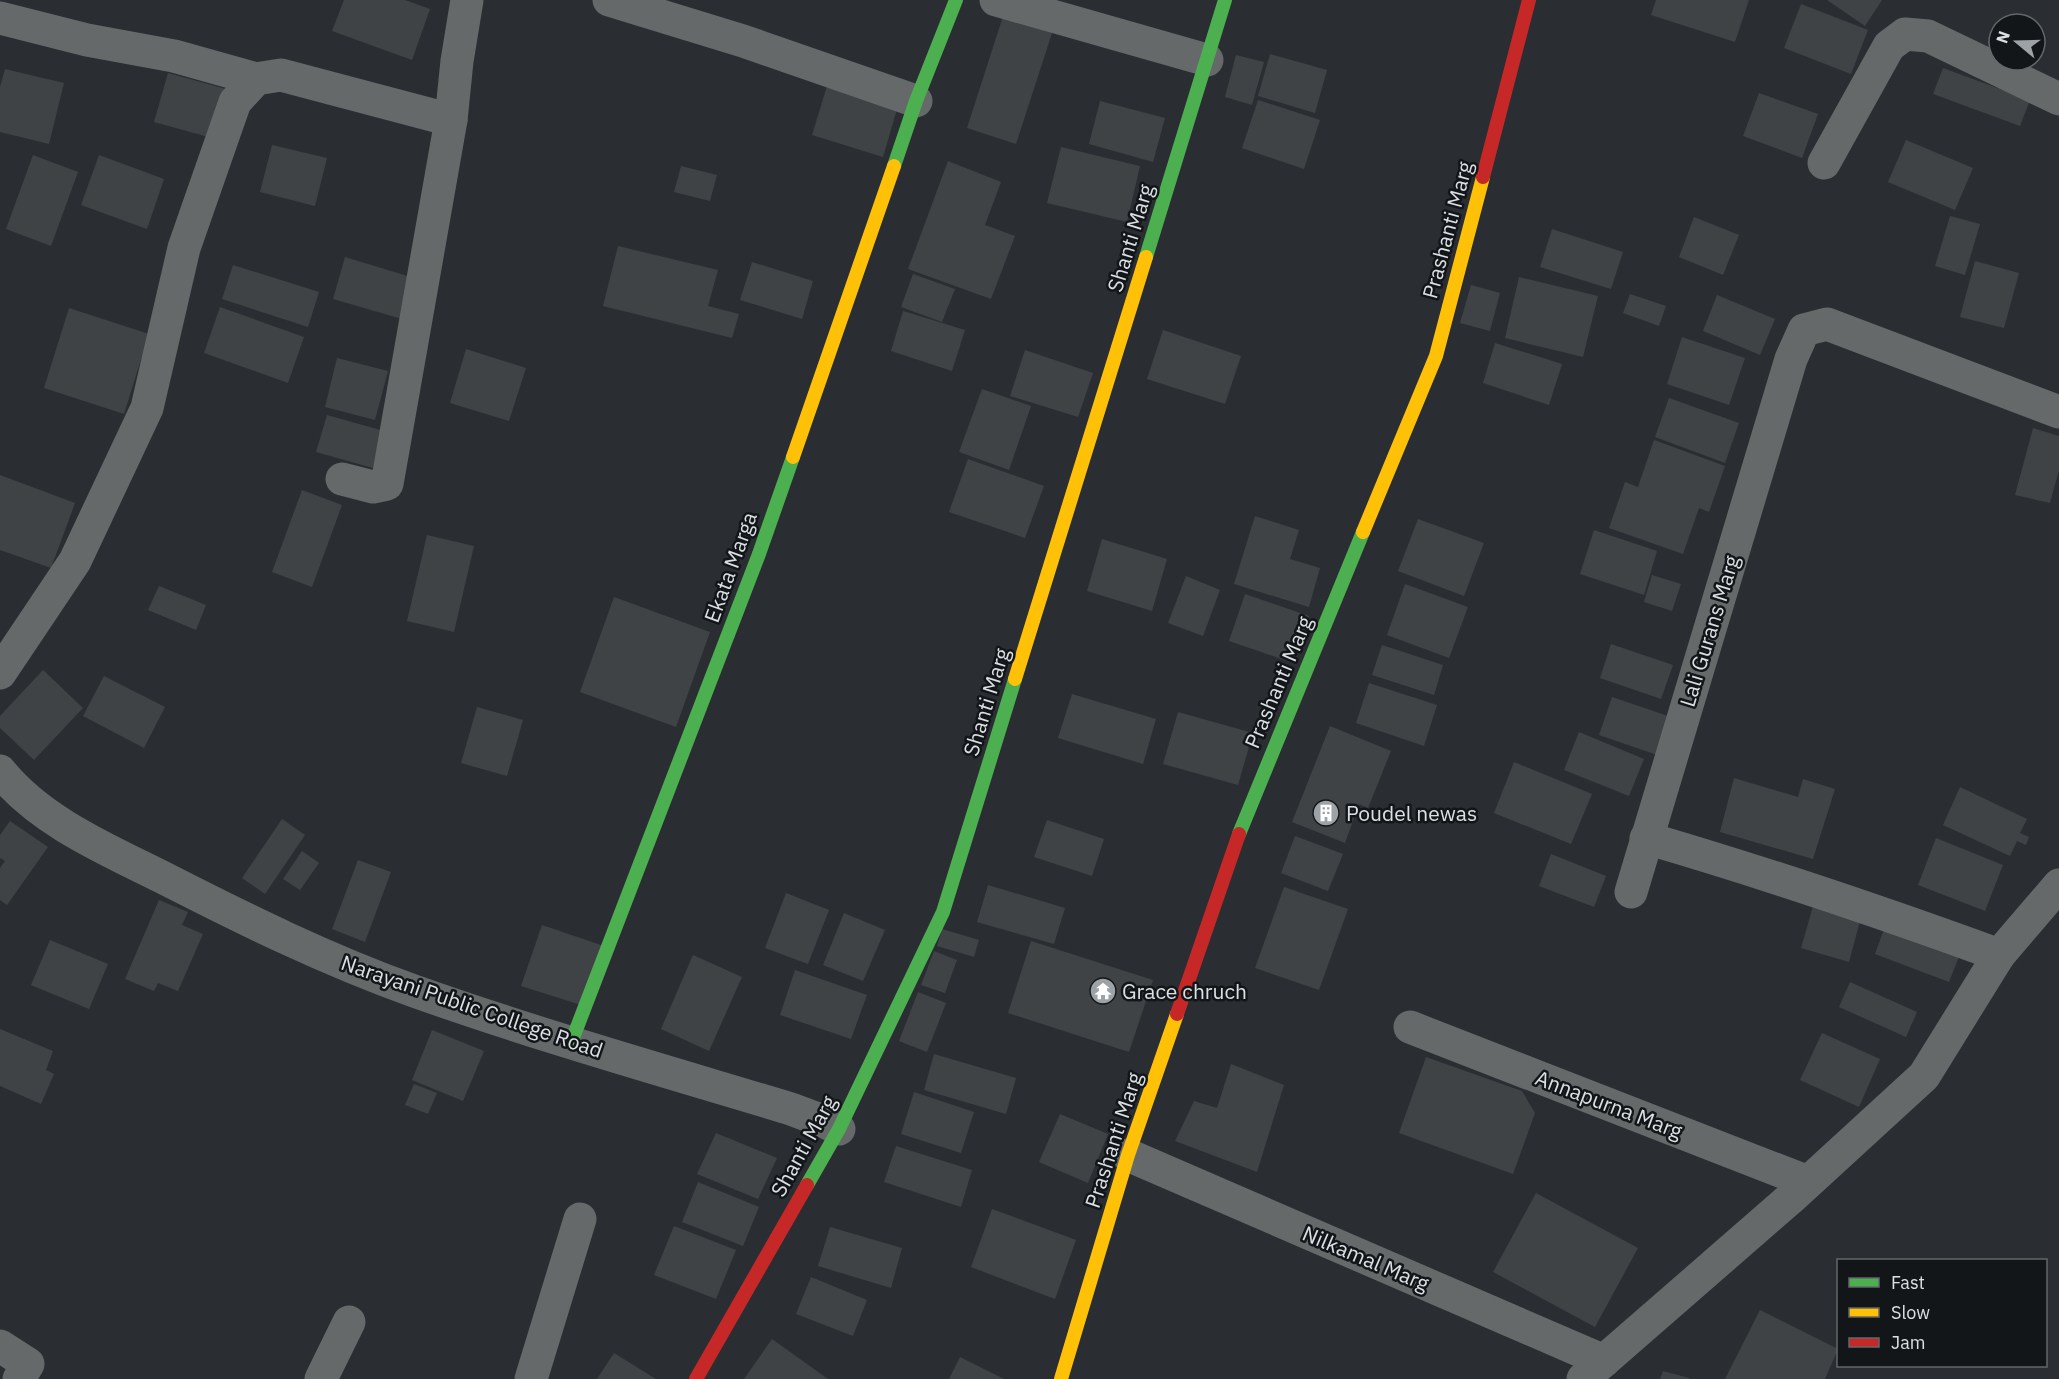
<svg xmlns="http://www.w3.org/2000/svg" width="2059" height="1379" font-family="'IBM Plex Sans',sans-serif">
<style>
.building{fill:#3f4346}
.lines{fill:none;stroke-linecap:round;stroke-linejoin:round}
.street{stroke:#66696a;stroke-width:33}
.fast{stroke:#4caf50;stroke-width:14}
.slow{stroke:#ffc107;stroke-width:14}
.jam{stroke:#c62828;stroke-width:14}
.labels{text-anchor:middle;dominant-baseline:central;stroke-width:5;stroke-linejoin:round;paint-order:stroke}
.street-label{font-size:21px;fill:#dbe0e4;stroke:#131619}
.poi-label{font-size:21px;fill:#dbe0e4;stroke:#131619;text-anchor:start}
</style>
<rect width="100%" height="100%" fill="#2a2e32"/>
<g class="building">
<path d="M 344,0 L 405,0 L 430,9 L 412,60 L 332,31 Z"/>
<path d="M 1656,0 L 1749,0 L 1735,42 L 1651,15 Z"/>
<path d="M 1827,0 L 1882,0 L 1865,26 Z"/>
<path d="M 1801,4 L 1868,30 L 1851,74 L 1784,48 Z"/>
<path d="M 1005,10 L 1054,27 L 1016,144 L 967,128 Z"/>
<path d="M 1270,54 L 1327,70 L 1315,113 L 1258,96 Z"/>
<path d="M 1236,55 L 1264,62 L 1252,105 L 1225,97 Z"/>
<path d="M 1943,68 L 2030,100 L 2020,126 L 1933,94 Z"/>
<path d="M 5,69 L 64,83 L 49,144 L 0,132 L 0,87 Z"/>
<path d="M 168,73 L 226,89 L 212,138 L 154,122 Z"/>
<path d="M 827,86 L 897,109 L 883,157 L 812,135 Z"/>
<path d="M 1759,93 L 1818,114 L 1802,158 L 1743,136 Z"/>
<path d="M 1258,100 L 1320,120 L 1304,169 L 1242,148 Z"/>
<path d="M 1100,101 L 1165,118 L 1153,162 L 1089,144 Z"/>
<path d="M 1906,140 L 1973,168 L 1955,210 L 1888,182 Z"/>
<path d="M 272,145 L 327,158 L 315,206 L 260,192 Z"/>
<path d="M 1061,147 L 1140,166 L 1127,222 L 1047,203 Z"/>
<path d="M 33,155 L 78,172 L 51,246 L 6,229 Z"/>
<path d="M 99,155 L 164,179 L 147,229 L 81,205 Z"/>
<path d="M 948,161 L 1001,182 L 985,225 L 1015,236 L 991,299 L 908,269 Z"/>
<path d="M 681,166 L 717,175 L 710,201 L 674,192 Z"/>
<path d="M 1950,216 L 1980,224 L 1965,275 L 1935,266 Z"/>
<path d="M 1694,217 L 1739,235 L 1723,275 L 1679,257 Z"/>
<path d="M 1552,229 L 1623,252 L 1611,289 L 1540,267 Z"/>
<path d="M 618,246 L 718,270 L 708,306 L 739,314 L 732,338 L 603,306 Z"/>
<path d="M 345,257 L 414,278 L 402,319 L 333,299 Z"/>
<path d="M 1975,261 L 2019,273 L 2004,328 L 1960,317 Z"/>
<path d="M 752,262 L 813,281 L 802,319 L 740,300 Z"/>
<path d="M 233,265 L 319,292 L 308,327 L 222,299 Z"/>
<path d="M 913,274 L 955,289 L 942,322 L 901,307 Z"/>
<path d="M 1519,277 L 1598,296 L 1583,357 L 1505,338 Z"/>
<path d="M 1471,285 L 1500,293 L 1490,331 L 1460,323 Z"/>
<path d="M 1630,294 L 1666,306 L 1659,326 L 1623,313 Z"/>
<path d="M 1717,295 L 1775,319 L 1760,355 L 1703,331 Z"/>
<path d="M 220,307 L 304,337 L 288,383 L 204,353 Z"/>
<path d="M 69,308 L 149,334 L 124,414 L 44,388 Z"/>
<path d="M 903,311 L 965,330 L 952,371 L 891,351 Z"/>
<path d="M 1163,330 L 1241,356 L 1225,404 L 1147,379 Z"/>
<path d="M 1682,337 L 1745,358 L 1729,405 L 1667,384 Z"/>
<path d="M 1495,343 L 1562,364 L 1549,405 L 1483,383 Z"/>
<path d="M 466,349 L 526,368 L 509,421 L 450,403 Z"/>
<path d="M 1025,350 L 1093,373 L 1078,417 L 1010,396 Z"/>
<path d="M 337,358 L 388,371 L 375,420 L 325,407 Z"/>
<path d="M 982,389 L 1031,406 L 1009,470 L 959,452 Z"/>
<path d="M 1669,398 L 1739,423 L 1725,463 L 1655,437 Z"/>
<path d="M 327,415 L 384,431 L 373,468 L 316,452 Z"/>
<path d="M 2033,428 L 2059,436 L 2059,470 L 2050,503 L 2015,495 Z"/>
<path d="M 1654,440 L 1725,466 L 1709,512 L 1699,508 L 1683,554 L 1609,528 L 1625,482 L 1638,487 Z"/>
<path d="M 968,459 L 1044,486 L 1025,538 L 949,512 Z"/>
<path d="M 0,475 L 75,503 L 51,568 L 0,550 Z"/>
<path d="M 302,490 L 342,505 L 312,587 L 272,572 Z"/>
<path d="M 1255,516 L 1299,530 L 1290,559 L 1320,568 L 1309,607 L 1234,584 Z"/>
<path d="M 1418,519 L 1484,543 L 1464,596 L 1398,571 Z"/>
<path d="M 1594,530 L 1657,551 L 1644,595 L 1580,574 Z"/>
<path d="M 427,535 L 474,546 L 454,632 L 407,621 Z"/>
<path d="M 1102,539 L 1167,559 L 1152,611 L 1087,591 Z"/>
<path d="M 1652,575 L 1681,584 L 1672,611 L 1644,602 Z"/>
<path d="M 1186,576 L 1220,590 L 1203,636 L 1168,623 Z"/>
<path d="M 1405,584 L 1468,607 L 1449,658 L 1387,635 Z"/>
<path d="M 159,586 L 206,605 L 196,630 L 148,610 Z"/>
<path d="M 1245,594 L 1309,616 L 1293,663 L 1229,641 Z"/>
<path d="M 614,597 L 710,632 L 676,727 L 580,692 Z"/>
<path d="M 1611,644 L 1673,665 L 1661,699 L 1600,678 Z"/>
<path d="M 1382,645 L 1443,665 L 1434,695 L 1372,675 Z"/>
<path d="M 43,670 L 83,708 L 34,760 L 0,728 L 0,716 Z"/>
<path d="M 104,676 L 165,707 L 144,748 L 83,716 Z"/>
<path d="M 1369,683 L 1437,705 L 1424,746 L 1356,723 Z"/>
<path d="M 1072,694 L 1156,719 L 1143,764 L 1058,738 Z"/>
<path d="M 1612,697 L 1674,718 L 1660,756 L 1599,735 Z"/>
<path d="M 477,707 L 523,720 L 507,776 L 461,763 Z"/>
<path d="M 1178,712 L 1253,733 L 1238,785 L 1163,764 Z"/>
<path d="M 1330,726 L 1391,751 L 1368,808 L 1359,804 L 1345,843 L 1292,822 Z"/>
<path d="M 1579,732 L 1644,759 L 1629,796 L 1564,770 Z"/>
<path d="M 1514,762 L 1592,794 L 1571,844 L 1494,813 Z"/>
<path d="M 1734,778 L 1798,797 L 1803,779 L 1835,789 L 1813,859 L 1720,832 Z"/>
<path d="M 1960,787 L 2027,819 L 2020,833 L 2029,837 L 2026,845 L 2017,841 L 2010,856 L 1943,825 Z"/>
<path d="M 282,819 L 305,835 L 265,894 L 242,878 Z"/>
<path d="M 1047,820 L 1104,839 L 1092,876 L 1034,857 Z"/>
<path d="M 10,821 L 48,847 L 7,905 L 0,900 L 0,868 L 5,861 L 0,858 L 0,835 Z"/>
<path d="M 1295,836 L 1343,854 L 1328,891 L 1281,873 Z"/>
<path d="M 1936,838 L 2003,865 L 1985,911 L 1918,885 Z"/>
<path d="M 302,851 L 319,863 L 300,890 L 283,879 Z"/>
<path d="M 1551,854 L 1606,876 L 1594,907 L 1539,886 Z"/>
<path d="M 358,860 L 391,872 L 365,942 L 332,929 Z"/>
<path d="M 988,885 L 1065,908 L 1054,944 L 977,922 Z"/>
<path d="M 1284,887 L 1348,909 L 1319,990 L 1255,968 Z"/>
<path d="M 786,893 L 829,910 L 808,964 L 765,948 Z"/>
<path d="M 1816,896 L 1863,910 L 1849,962 L 1801,948 Z"/>
<path d="M 159,900 L 188,912 L 182,925 L 203,934 L 178,991 L 158,983 L 154,991 L 125,979 Z"/>
<path d="M 844,913 L 885,930 L 863,981 L 823,965 Z"/>
<path d="M 1887,921 L 1962,949 L 1949,982 L 1875,954 Z"/>
<path d="M 542,925 L 604,946 L 584,1006 L 521,986 Z"/>
<path d="M 942,929 L 979,940 L 974,957 L 937,946 Z"/>
<path d="M 50,940 L 108,964 L 89,1009 L 31,985 Z"/>
<path d="M 1031,941 L 1153,980 L 1129,1052 L 1008,1013 Z"/>
<path d="M 934,951 L 957,960 L 945,993 L 921,985 Z"/>
<path d="M 693,955 L 742,977 L 709,1051 L 661,1029 Z"/>
<path d="M 795,970 L 867,995 L 851,1039 L 780,1015 Z"/>
<path d="M 1850,982 L 1917,1012 L 1906,1037 L 1839,1007 Z"/>
<path d="M 918,992 L 946,1003 L 927,1052 L 899,1041 Z"/>
<path d="M 0,1029 L 53,1051 L 46,1070 L 54,1074 L 41,1104 L 0,1086 Z"/>
<path d="M 432,1030 L 484,1051 L 463,1101 L 412,1080 Z"/>
<path d="M 1822,1033 L 1880,1059 L 1859,1107 L 1800,1080 Z"/>
<path d="M 934,1054 L 1016,1078 L 1006,1114 L 924,1090 Z"/>
<path d="M 1426,1057 L 1522,1091 L 1535,1113 L 1513,1174 L 1399,1133 Z"/>
<path d="M 1231,1064 L 1284,1085 L 1257,1172 L 1175,1141 L 1194,1101 L 1217,1108 Z"/>
<path d="M 414,1084 L 437,1093 L 428,1114 L 405,1105 Z"/>
<path d="M 914,1092 L 974,1112 L 961,1153 L 901,1134 Z"/>
<path d="M 1060,1114 L 1108,1134 L 1088,1183 L 1039,1162 Z"/>
<path d="M 716,1133 L 777,1158 L 758,1199 L 697,1174 Z"/>
<path d="M 896,1146 L 972,1170 L 961,1207 L 884,1182 Z"/>
<path d="M 698,1182 L 759,1207 L 743,1246 L 682,1222 Z"/>
<path d="M 1536,1193 L 1638,1248 L 1595,1327 L 1493,1272 Z"/>
<path d="M 992,1209 L 1076,1240 L 1055,1299 L 971,1267 Z"/>
<path d="M 674,1226 L 736,1250 L 716,1299 L 654,1275 Z"/>
<path d="M 830,1227 L 902,1248 L 891,1288 L 818,1266 Z"/>
<path d="M 811,1277 L 867,1300 L 853,1336 L 796,1314 Z"/>
<path d="M 1760,1310 L 1838,1349 L 1825,1379 L 1725,1379 Z"/>
<path d="M 772,1339 L 828,1379 L 744,1379 Z"/>
<path d="M 614,1353 L 656,1379 L 597,1379 Z"/>
<path d="M 960,1357 L 1004,1379 L 949,1379 Z"/>
<path d="M 1663,1371 L 1689,1378 L 1689,1379 L 1660,1379 Z"/>
</g>
<g class="lines">
<g class="street">
<path d="M 609,0 L 743,41 L 916,101"/>
<path d="M 996,0 L 1207,60"/>
<path d="M 0,18 L 87,40 L 174,56 L 256,79"/>
<path d="M 1824,163 L 1889,46 L 1905,34 L 1928,36 L 2059,99"/>
<path d="M 342,479 L 373,487 L 387,484 L 451,120"/>
<path d="M 0,673 L 75,561 L 147,408 L 184,248 L 235,102 L 256,79 L 281,75 L 451,120 L 457,61 L 467,0"/>
<path d="M 0,771 C 40,821 106,849 162,877 C 244,919 327,960 414,991 C 538,1035 665,1071 791,1109 L 823,1121 L 839,1129"/>
<path d="M 1646,838 C 1766,873 1881,912 1999,955"/>
<path d="M 1631,892 L 1791,359 L 1804,330 L 1827,324 L 2059,412"/>
<path d="M 1410,1027 L 1808,1182"/>
<path d="M 1128,1155 L 1604,1361"/>
<path d="M 0,1346 L 28,1364 L 19,1379"/>
<path d="M 321,1379 L 349,1322"/>
<path d="M 531,1379 L 580,1219"/>
<path d="M 1583,1379 L 1792,1197 L 1924,1076 L 1999,955 L 2059,885"/>
</g>
<g class="fast">
<path d="M 894,166 L 916,101 L 956,0"/>
<path d="M 1146,257 L 1225,0"/>
<path d="M 1239,834 L 1363,532"/>
<path d="M 571,1043 L 759,554 L 793,457"/>
<path d="M 807,1185 L 839,1129 L 943,912 L 1015,679"/>
</g>
<g class="slow">
<path d="M 793,457 L 894,166"/>
<path d="M 1363,532 L 1436,356 L 1483,177"/>
<path d="M 1015,679 L 1146,257"/>
<path d="M 1061,1379 L 1128,1155 L 1177,1014"/>
</g>
<g class="jam">
<path d="M 1483,177 L 1529,0"/>
<path d="M 1177,1014 L 1239,834"/>
<path d="M 696,1379 L 807,1185"/>
</g>
</g>
<defs>
<symbol id="building-disc" viewBox="-11 -11 22 22"><circle r="9.5" fill="#9da2a6" stroke="#131619"/><path d="M-4-6H4V6H1V3H-1V6H-4ZM-2.5-4.3h1.7v1.8h-1.7ZM.8-4.3h1.7v1.8H.8ZM-2.5-1h1.7V.8h-1.7ZM.8-1h1.7V.8H.8Z" fill="#fff"/></symbol>
<symbol id="temple-disc" viewBox="-11 -11 22 22"><circle r="9.5" fill="#9da2a6" stroke="#131619"/><path d="M0-6L5-2H3V0L6.5 2.5H4V6H1.5V3h-3V6H-4V2.5H-6.5L-3 0V-2H-5Z" fill="#fff"/></symbol>
</defs>
<g fill-rule="evenodd">
<use href="#building-disc" x="1311" y="798" width="30" height="30"/>
<use href="#temple-disc" x="1088" y="976" width="30" height="30"/>
</g>
<g class="labels">
<g class="street-label">
<text transform="translate(1447 230) rotate(-75)">Prashanti Marg</text>
<text transform="translate(1130 238) rotate(-73)">Shanti Marg</text>
<text transform="translate(730 567) rotate(-70)">Ekata Marga</text>
<text transform="translate(1709 631) rotate(-73)">Lali Gurans Marg</text>
<text transform="translate(1278 682) rotate(-67)">Prashanti Marg</text>
<text transform="translate(986 702) rotate(-73)">Shanti Marg</text>
<text transform="translate(472 1006) rotate(19)">Narayani Public College Road</text>
<text transform="translate(1609 1104) rotate(21)">Annapurna Marg</text>
<text transform="translate(1113 1140) rotate(-72)">Prashanti Marg</text>
<text transform="translate(803 1146) rotate(-61)">Shanti Marg</text>
<text transform="translate(1366 1258) rotate(23)">Nilkamal Marg</text>
</g>
<g class="poi-label">
<text x="1346" y="813">Poudel newas</text>
<text x="1122" y="991">Grace chruch</text>
</g>
</g>
<rect x="1837" y="1259" width="210" height="108" fill="#131619" stroke="#63676a" stroke-width="1.5"/>
<rect x="1849" y="1278" width="30" height="9" fill="#4caf50" stroke="#63676a" stroke-width="1.5"/>
<text x="1891" y="1289" font-size="18" fill="#dbe0e4">Fast</text>
<rect x="1849" y="1308" width="30" height="9" fill="#ffc107" stroke="#63676a" stroke-width="1.5"/>
<text x="1891" y="1319" font-size="18" fill="#dbe0e4">Slow</text>
<rect x="1849" y="1338" width="30" height="9" fill="#c62828" stroke="#63676a" stroke-width="1.5"/>
<text x="1891" y="1349" font-size="18" fill="#dbe0e4">Jam</text>
<g transform="translate(2017 42) rotate(289)"><circle r="28" fill="#131619" stroke="#63676a" stroke-width="1.5"/>
<path d="M0-4.5L10 22L0 15L-10 22Z" fill="#9da2a6"/>
<text y="-9" font-size="16" font-weight="bold" text-anchor="middle" fill="#dbe0e4">N</text>
</g>
</svg>
